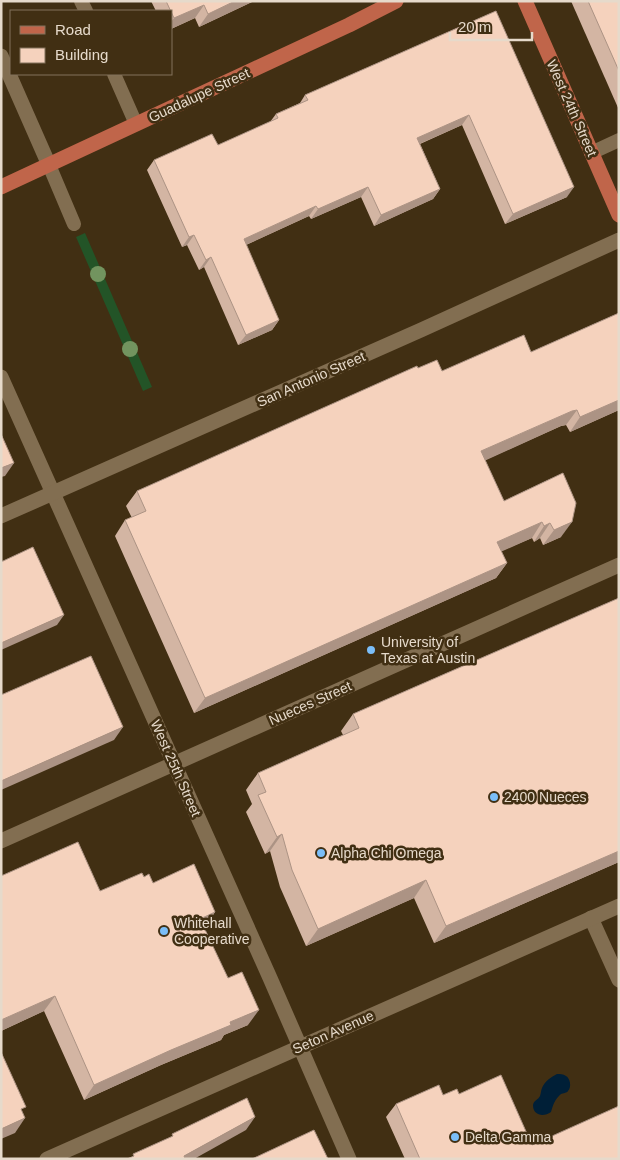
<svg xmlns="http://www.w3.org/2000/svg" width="620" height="1160" viewBox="0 0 620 1160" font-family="Arial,sans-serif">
<rect width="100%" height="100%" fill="#412f13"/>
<path fill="#235427" d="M85,233L152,387L143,391L76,237Z"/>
<path fill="#001f37" d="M557,1074C560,1074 563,1074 566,1076C570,1078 572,1087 568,1091C567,1093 563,1093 561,1094C555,1099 553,1105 551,1112C544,1117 533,1116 533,1105C534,1100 538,1100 540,1096C541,1093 541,1090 542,1088C545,1081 551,1077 557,1074Z"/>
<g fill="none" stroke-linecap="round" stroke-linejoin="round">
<g stroke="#826e51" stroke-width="14">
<path d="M81,1L86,11"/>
<path d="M114,74L136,124"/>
<path d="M591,153L619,140"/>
<path d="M49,165L74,224"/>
</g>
<g stroke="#826e51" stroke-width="15">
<path d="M1,56L49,165"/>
<path d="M1,377L270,978L349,1159"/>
<path d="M1,516L421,330L619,240"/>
<path d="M591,918L619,980"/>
<path d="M47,1159L619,906"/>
</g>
<path stroke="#826e51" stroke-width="15" d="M1,841L619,565"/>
<g stroke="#c0654a" stroke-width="15">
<path d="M525,1L619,215"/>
<path d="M1,187L349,25L396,1"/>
</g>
</g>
<g fill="#72945f">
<circle cx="98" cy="274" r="8"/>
<circle cx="130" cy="349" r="8"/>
</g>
<g fill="#d3b5a3">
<path d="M151,1H254L199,27L195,18L171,29V11H156Z"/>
<path d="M571,1H619V110Z"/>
<path d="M496,11L567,197L505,224L462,125L420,144L440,189L433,199L374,226L361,197L311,219L309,216L246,245L279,320L272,330L238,345L204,267L199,270L187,245L182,247L147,170L154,160L218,145L270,122L276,114L300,103L305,95Z"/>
<path d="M619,313V410L570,432L566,425L561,426L485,460L504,501L563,473L561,537L543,545L540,538L534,542L532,538L501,551L507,563L496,578L194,713L115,536L125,520L132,518L126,506L137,491L418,368L442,371L531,352Z"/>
<path d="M619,598V862L434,943L414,898L306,946L280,887L270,851L265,854L246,812L252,804L246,790L258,773L343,735L341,731L353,714Z"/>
<path d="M1,876L100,891L144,877L153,883L215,912L204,928L248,1025L224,1035L221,1040L161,1065L84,1100L44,1011L1,1031Z"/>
<path d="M459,1094L532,1145L619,1159H405L386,1117L396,1104L443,1095Z"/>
</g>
<g fill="#ac9384">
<path d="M235,1H254L199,27L208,14Z"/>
<path d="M204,5L195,18L171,29V22L174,18Z"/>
<path d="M469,115L462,125L410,148L417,138Z"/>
<path d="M368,187L361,197L311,219L318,209Z"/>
<path d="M574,187L567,197L505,224L513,214Z"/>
<path d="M440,189L433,199L374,226L381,215Z"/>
<path d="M316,206L309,216L237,249L244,239Z"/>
<path d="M194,235L187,245L182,247L189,237Z"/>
<path d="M211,257L204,267L199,270L206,260Z"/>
<path d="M279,320L272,330L238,345L246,335Z"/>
<path d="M619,400V410L570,432L580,417Z"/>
<path d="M577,410L566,425L561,426L471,467L481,451L572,411Z"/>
<path d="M14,463L5,476L1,477V468Z"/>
<path d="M542,522L532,538L487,558L497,542Z"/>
<path d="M572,522L561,537L543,545L554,530Z"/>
<path d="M550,523L540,538L534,542L544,526Z"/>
<path d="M507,563L496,578L194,713L205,698Z"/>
<path d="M64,615L57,625L1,650V643Z"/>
<path d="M123,727L114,740L1,790V781Z"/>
<path d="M282,834L270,851L265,854L277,837Z"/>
<path d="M619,851V862L434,943L446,926Z"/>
<path d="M426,880L414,898L306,946L318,929Z"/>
<path d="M215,912L205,927L190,934L200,919Z"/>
<path d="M55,996L44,1011L1,1031V1020Z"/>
<path d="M259,1010L248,1025L224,1035L221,1040L161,1065L84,1100L94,1085L230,1022Z"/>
<path d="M255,1117L246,1130L194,1159H182L184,1156Z"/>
<path d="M25,1118L15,1133L1,1139V1129Z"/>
</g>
<g fill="#f5d2bd" stroke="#ac9384">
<path d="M166,1H235L208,14L204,5L174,18Z"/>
<path d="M588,1H619V71Z"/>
<path d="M496,11L574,187L513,214L469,115L417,138L440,189L381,215L368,187L318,209L316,206L244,239L279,320L246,335L211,257L206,260L194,235L189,237L154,160L212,134L218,145L278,118L276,114L308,100L305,95Z"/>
<path d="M619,313V400L580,417L577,410L572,411L481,451L504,501L563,473L576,503L572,522L554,530L550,523L544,526L542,522L497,542L507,563L205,698L125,520L146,511L137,491L417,366L418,368L437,360L442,371L524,335L531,352Z"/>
<path d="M1,434L14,463L1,468Z"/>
<path d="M33,547L64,615L1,643V562Z"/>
<path d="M619,598V851L446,926L426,880L318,929L292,870L282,834L277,837L258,795L266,792L258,773L359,728L353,714Z"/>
<path d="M91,656L123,727L1,781V695Z"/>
<path d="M78,842L100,891L142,873L144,877L149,874L153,883L194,864L215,912L200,919L228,978L242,972L259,1010L230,1022L231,1025L171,1050L94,1085L55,996L1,1020V876Z"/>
<path d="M1,1052L26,1107L21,1109L25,1118L1,1129Z"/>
<path d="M501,1075L532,1145L619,1106V1158L617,1159H420L396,1104L439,1085L443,1095L457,1089L459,1094Z"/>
<path d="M247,1098L255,1117L184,1156L185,1159H127L134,1156L133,1154L173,1136L172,1134Z"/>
<path d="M314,1130L328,1159H252Z"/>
</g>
<g fill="#7bbef8" stroke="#412f13" stroke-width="2">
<circle cx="371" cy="650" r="5"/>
<circle cx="494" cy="797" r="5"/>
<circle cx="321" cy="853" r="5"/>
<circle cx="164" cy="931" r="5"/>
<circle cx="455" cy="1137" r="5"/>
</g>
<g text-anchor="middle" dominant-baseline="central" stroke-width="5" stroke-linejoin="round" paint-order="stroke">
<g font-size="14" fill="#e6dacb" stroke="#412f13">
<text transform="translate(199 95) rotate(-25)">Guadalupe Street</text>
<text transform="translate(572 108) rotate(66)">West 24th Street</text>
<text transform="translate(311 379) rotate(-24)">San Antonio Street</text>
<text transform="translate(310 703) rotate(-24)">Nueces Street</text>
<text transform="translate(176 768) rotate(66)">West 25th Street</text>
<text transform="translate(333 1032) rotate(-24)">Seton Avenue</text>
</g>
<g font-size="14" fill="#e6dacb" stroke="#412f13" text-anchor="start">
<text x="381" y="642">University of<tspan x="381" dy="16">Texas at Austin</tspan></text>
<text x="504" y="797">2400 Nueces</text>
<text x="331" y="853">Alpha Chi Omega</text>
<text x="174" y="923">Whitehall<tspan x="174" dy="16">Cooperative</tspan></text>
<text x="465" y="1137">Delta Gamma</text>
</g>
</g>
<rect width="620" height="1160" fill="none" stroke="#e6dacb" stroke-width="5"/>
<rect x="10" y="10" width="162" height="65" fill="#412f13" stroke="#83735d"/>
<rect x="20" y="26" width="25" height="8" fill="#c0654a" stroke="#83735d"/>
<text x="55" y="35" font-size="15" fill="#e6dacb">Road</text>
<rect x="20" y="48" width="25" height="15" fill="#f5d2bd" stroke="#83735d"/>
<text x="55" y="60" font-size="15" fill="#e6dacb">Building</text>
<path d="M450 32v8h82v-8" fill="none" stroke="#e6dacb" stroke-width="2.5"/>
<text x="458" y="32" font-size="15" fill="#e6dacb" stroke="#412f13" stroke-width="4" paint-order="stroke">20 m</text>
</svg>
